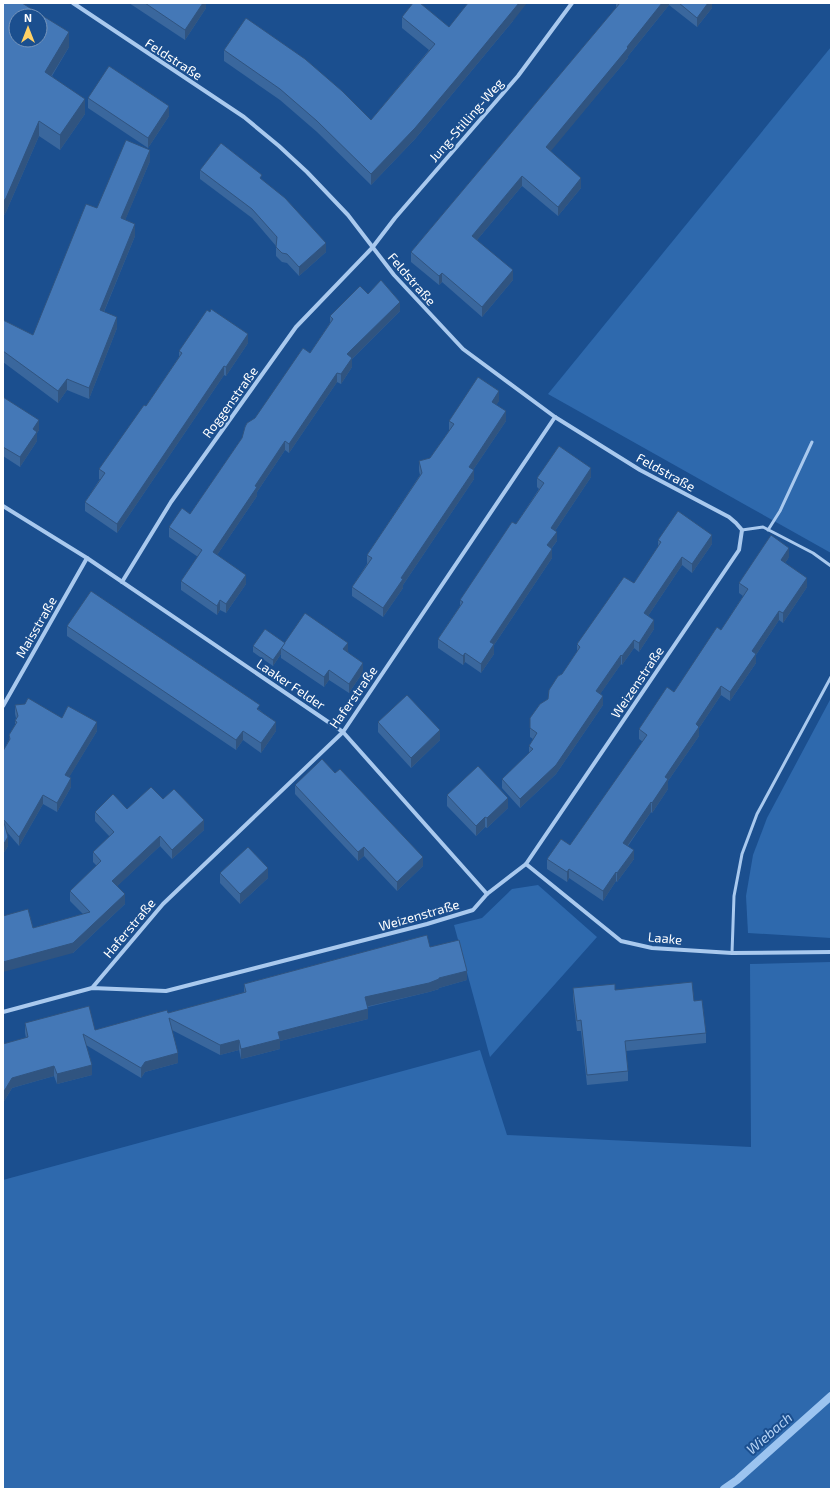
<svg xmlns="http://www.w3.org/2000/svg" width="834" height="1492" viewBox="0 0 834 1492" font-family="'Exo 2',sans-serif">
<rect width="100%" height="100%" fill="#1b4f8f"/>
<g fill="#2e69ad">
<path d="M831,47V553L548,394Z"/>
<path d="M831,698V938L748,933L746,896L753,855L767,818Z"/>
<path d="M538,885L597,937L490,1057L454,925L482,918L512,889Z"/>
<path d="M831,962V1489H3V1180L480,1050L507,1135L751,1147L750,964Z"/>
</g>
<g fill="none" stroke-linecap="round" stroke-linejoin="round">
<path stroke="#9cc4f0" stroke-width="8" d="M724,1489L737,1480L831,1396"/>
<g stroke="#a9c9ee" stroke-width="3">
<path d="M742,530L763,527L813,553L831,566"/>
<path d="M768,530L780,511L812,442"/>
<path d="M732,953L734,896L742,854L757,814L831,677"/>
</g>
<g stroke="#a9c9ee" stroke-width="4">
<path d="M3,506L87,558L343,732L487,894"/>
<path d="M122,582L171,502L296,327L372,248L395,218L518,76L572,3"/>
<path d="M3,706L87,558"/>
<path d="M526,864L621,941L652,948L732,953L831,952"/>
<path d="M92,988L163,904L343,732L555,417"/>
<path d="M3,1012L92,988L166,991L427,924L473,910L487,894L526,864L739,550L742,530L736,523L729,517L640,470L555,417L463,349L394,275L348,215L307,172L279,146L244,117L73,3"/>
</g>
</g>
<g fill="#3a679d">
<path d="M3,3L69,47L52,76L85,114L60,150L39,136L6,212L3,217Z"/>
<path d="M129,3H206V8L185,40Z"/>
<path d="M616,3H712V8L697,27L669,5L628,56V58L550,151L581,188L558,216L522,186L477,240L513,280L482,317L442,282L439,285L411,262V252L616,8Z"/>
<path d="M402,17L449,27L513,21L415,139L371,185L317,132L280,100L224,61V50L371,120L429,50L402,28Z"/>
<path d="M88,98L169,116L148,148L88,108Z"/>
<path d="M150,161L125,220L135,236L104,312L117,328L89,399L67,390L58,403L3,362V320L33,335L97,208Z"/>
<path d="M200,170L262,180L326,252L299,276L287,263L282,262L276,256V246L252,218L200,179Z"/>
<path d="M368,294L400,311L352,359V367L341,384L337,382L289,453L285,450L257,492V496L217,555L246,584L226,613L220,610L217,615L181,590V581L198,557L169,537V527L190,514L242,438L255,418L310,353L330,323V316Z"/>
<path d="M248,343L226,376L224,375L117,533L85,511V502L100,479H99V469L146,406L179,357V351Z"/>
<path d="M3,397L39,430L37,433V441L20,467L3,456Z"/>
<path d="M499,401L496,405L506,421L473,470L474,479L403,585V588L383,617L352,596V587L367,564V555L420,475L419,471V461L430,458L449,431V421Z"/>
<path d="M591,477L555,531L557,541L552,548V558L494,645V654L481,673L465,662L463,665L438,648V639L460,606V600L516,524L539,489L537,487V478Z"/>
<path d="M658,540L712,544L692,573L682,565L648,616L654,629L639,652L634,648L622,665L621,664L600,694L603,705L556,774L520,808L502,788V779L529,754V746L533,739L530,737V718L548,699L562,674L577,652V644L634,583L658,547Z"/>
<path d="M789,557L785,563L807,587L783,623L779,620L756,655V663L730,701L721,695L699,728V736L668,781V789L652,813L651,812L628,846L634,859L617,882L616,881L603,901L569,878L567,882L547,869V859L570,845L643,742L639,739V729L674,692L721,630L743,596L739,593V583Z"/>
<path d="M67,626L260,710L276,731L261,753L243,740L236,750L67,636Z"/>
<path d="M285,643L348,652L363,672L349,693L329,680L324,687L281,658V654L273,666L253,652V646Z"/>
<path d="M15,705L62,718L97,731L69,777L71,787L57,812L43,804L19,846L7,832L8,846L3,854V751L9,740V735L15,725V721L16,718L15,714Z"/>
<path d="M378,722L440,740L411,768L378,732Z"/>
<path d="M295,785L423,866L397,891L364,856L358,861L295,794Z"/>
<path d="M447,795L508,808L487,828L485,827L476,836L447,806Z"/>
<path d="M163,799L204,830L172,859L160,846L117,886L125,904L73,953L33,928L83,914L70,901V891L97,866L93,862V852L110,837L95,821V812L127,809Z"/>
<path d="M220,873L268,878L240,904L220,883Z"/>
<path d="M430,947L467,980L439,988V989L429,992L368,1007V1019L280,1041V1049L241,1059L239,1050L220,1055L172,1030L178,1063L145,1072L141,1078L86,1045L92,1075L57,1084L54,1076L12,1088L3,1103V1044L26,1038L25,1033V1023L95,1030L168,1013L244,993V984Z"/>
<path d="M573,988L615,990L694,1001L706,1033V1043L626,1051L628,1071V1081L587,1085L581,1031H577L573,998Z"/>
</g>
<g fill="#305480">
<path d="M203,3H206V8L185,40V30Z"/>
<path d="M519,3H527L513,21L415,139L371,185V174Z"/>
<path d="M662,3H669V5L628,56V58L546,157V147Z"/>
<path d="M708,3H712V8L697,27V18Z"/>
<path d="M69,32V47L45,86V72Z"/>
<path d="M85,99V114L60,150V135Z"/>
<path d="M169,106V116L148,148V138Z"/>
<path d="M39,121V136L6,212L3,217V202Z"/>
<path d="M150,150V161L121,230V218Z"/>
<path d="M522,176V186L472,246V236Z"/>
<path d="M581,178V188L558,216V207Z"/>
<path d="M135,224V236L100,321V310Z"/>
<path d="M326,243V252L299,276V267Z"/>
<path d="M513,270V280L482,317V307Z"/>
<path d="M442,273V282L439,285V276Z"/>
<path d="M400,302V311L352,359V367L341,384V374L347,354Z"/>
<path d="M117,317V328L89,399V388Z"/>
<path d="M248,334V343L226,376V367Z"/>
<path d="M224,366V375L117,533V524Z"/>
<path d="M337,373V382L289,453V444Z"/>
<path d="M67,379V390L58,403V391Z"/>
<path d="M499,391V401L492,411V402Z"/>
<path d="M506,411V421L469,476V467Z"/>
<path d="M39,420V430L37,433V441L20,467V457L33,429Z"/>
<path d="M285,441V450L257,492V496L213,561V552L255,486Z"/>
<path d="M591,468V477L551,537V528Z"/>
<path d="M474,470V479L403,585V588L383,617V608L401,578Z"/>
<path d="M557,532V541L547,554V545Z"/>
<path d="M712,535V544L692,573V564Z"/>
<path d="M789,548V557L781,569V560Z"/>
<path d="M552,549V558L494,645V654L481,673V664L490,642Z"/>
<path d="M682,557V565L644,622V613Z"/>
<path d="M246,575V584L226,613V604Z"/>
<path d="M807,578V587L783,623V613Z"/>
<path d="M220,600V610L217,615V606Z"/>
<path d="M779,611V620L756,655V663L730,701V692L752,651Z"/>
<path d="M654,620V629L639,652V643Z"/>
<path d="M634,640V648L622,665V656Z"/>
<path d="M285,643L281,648V654L273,666V660Z"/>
<path d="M348,643V652L343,659V649Z"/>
<path d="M465,653V662L463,665V656Z"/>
<path d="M621,655V664L596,700V691Z"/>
<path d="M363,663V672L349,693V684Z"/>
<path d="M329,670V680L324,687V677Z"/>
<path d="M721,686V695L699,728V736L668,781V789L652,813V803L665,777L696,724Z"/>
<path d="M603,696V705L556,774L520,808V799Z"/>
<path d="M97,722V731L65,784V775Z"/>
<path d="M276,722V731L261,753V743Z"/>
<path d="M440,730V740L411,768V758Z"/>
<path d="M243,731V740L236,750V740Z"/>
<path d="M71,778V787L57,812V803Z"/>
<path d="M43,795V804L19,846V837Z"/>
<path d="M508,798V808L487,828V818Z"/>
<path d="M651,802V812L623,852V843Z"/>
<path d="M485,817V827L476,836V826Z"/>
<path d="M204,820V830L172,859V850Z"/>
<path d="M160,836V846L112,891V881Z"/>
<path d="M8,837V846L3,854V845Z"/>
<path d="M364,847V856L358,861V852Z"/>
<path d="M634,850V859L617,882V873Z"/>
<path d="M423,857V866L397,891V882Z"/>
<path d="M268,868V878L240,904V894Z"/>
<path d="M569,869V878L567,882V872Z"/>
<path d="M616,872V881L603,901V891Z"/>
<path d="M125,894V904L73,953L3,972V962Z"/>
<path d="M467,971V980L439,988V989L429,992L365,1007V997Z"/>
<path d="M368,1009V1019L280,1041V1049L241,1059V1049L278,1032Z"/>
<path d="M239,1040V1050L220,1055V1045Z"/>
<path d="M178,1053V1063L145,1072L141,1078V1068L145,1062Z"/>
<path d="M92,1065V1075L57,1084V1074Z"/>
<path d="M54,1066V1076L12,1088L3,1103V1093L12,1078Z"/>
</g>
<g fill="#4478b7" stroke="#305480" fill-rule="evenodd">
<path d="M3,3H22L69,32L45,72L85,99L60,135L39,121L6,198L3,202ZM16,16H40V40H16Z"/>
<path d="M145,3H203L185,30Z"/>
<path d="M413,3H420L449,27L468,3H519L473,59L415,128L371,174L317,121L280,89L224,50L246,18L305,59L342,91L371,120L435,44L402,17Z"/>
<path d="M620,3H662L627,47L628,48L546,147L581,178L558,207L522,176L472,236L513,270L482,307L442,273L439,276L411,252Z"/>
<path d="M679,3H708L697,18Z"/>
<path d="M109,66L169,106L148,138L88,98Z"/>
<path d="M126,140L150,150L121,218L135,224L100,310L117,317L89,388L67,379L58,391L3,351V320L33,335L86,204L97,208Z"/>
<path d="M221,143L262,175L260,178L285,198L326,243L299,267L287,254L282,253L276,247L277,237L252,209L200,170Z"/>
<path d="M381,280L400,302L347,354L352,358L341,374L337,373L289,444L285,441L255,486L257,487L213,552L246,575L226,604L220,600L217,606L181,581L202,550L169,527L182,508L190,514L242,438L245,427L247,423L255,418L303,348L310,353L333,319L330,316L360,286L368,294Z"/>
<path d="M211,309L248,334L226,367L224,366L117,524L85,502L105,473L99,469L144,405L146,406L182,353L179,351L207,310L210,312Z"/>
<path d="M478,377L499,391L492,402L506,411L469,467L474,470L401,578L403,579L383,608L352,587L372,558L367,555L422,473L419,461L430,458L454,424L449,421Z"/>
<path d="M3,397L39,420L33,429L37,432L20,457L3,447Z"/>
<path d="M559,446L591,468L551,528L557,532L547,545L552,549L490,642L494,644L481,664L465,653L463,656L438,639L463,602L460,600L512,522L516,524L544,483L537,478Z"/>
<path d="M678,511L712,535L692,564L682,557L644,613L654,620L639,643L634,640L622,656L621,655L596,691L603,696L556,765L520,799L502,779L533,749L529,746L537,733L530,728V718L540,704L548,699L549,690L558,676L562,674L580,647L577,644L624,577L634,583L661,542L658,540Z"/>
<path d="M771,535L789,548L781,560L807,578L783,613L779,611L752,651L756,654L730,692L721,686L696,724L699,727L665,777L668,779L652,803L651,802L623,843L634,850L617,873L616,872L603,891L569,869L567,872L547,859L561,839L570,845L647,735L639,729L667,687L674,692L717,627L721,630L748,589L739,583Z"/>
<path d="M91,591L260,705L257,709L276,722L261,743L243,731L236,740L67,626Z"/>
<path d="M305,613L348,643L343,649L363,663L349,684L329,670L324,677L281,648Z"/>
<path d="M265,629L285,643L273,660L253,646Z"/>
<path d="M407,695L440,730L411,758L378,722Z"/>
<path d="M28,698L62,718L68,706L97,722L65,775L71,778L57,803L43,795L19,837L3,819L8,837L3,845V751L10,739L9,735L17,722L15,721L18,716L15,705L25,704Z"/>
<path d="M322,759L335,773L340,769L423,857L397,882L364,847L358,852L295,785Z"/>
<path d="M478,766L508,798L487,818L485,817L476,826L447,795Z"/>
<path d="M151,787L163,799L174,789L204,820L172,850L160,836L112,881L125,894L73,943L3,962V916L28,909L33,928L90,912L70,891L101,861L93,852L114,832L95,812L113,794L127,809Z"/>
<path d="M248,847L268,868L240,894L220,873Z"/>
<path d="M427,935L430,947L459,940L467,971L439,978V979L429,983L365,997L368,1009L278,1032L280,1039L241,1049L239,1040L220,1045L169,1018L178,1053L145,1062L141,1068L83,1034L92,1065L57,1074L54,1066L12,1078L3,1093V1044L28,1037L25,1023L89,1006L95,1030L167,1010L168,1013L246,992L244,984Z"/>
<path d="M692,982L694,1001L702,1000L706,1033L625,1041L628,1071L587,1075L581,1020L577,1021L573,988L615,984V990Z"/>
</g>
<g text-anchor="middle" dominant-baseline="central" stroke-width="4" stroke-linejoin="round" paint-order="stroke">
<g font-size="13" fill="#fff" stroke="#1b4f8f">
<text transform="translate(174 59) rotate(33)">Feldstraße</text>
<text transform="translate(466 120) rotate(-49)">Jung-Stilling-Weg</text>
<text transform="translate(412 279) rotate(49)">Feldstraße</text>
<text transform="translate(230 402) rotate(-54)">Roggenstraße</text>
<text transform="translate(666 472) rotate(29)">Feldstraße</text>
<text transform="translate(36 627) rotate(-60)">Maisstraße</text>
<text transform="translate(637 682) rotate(-56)">Weizenstraße</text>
<text transform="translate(291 684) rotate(34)">Laaker Felder</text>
<text transform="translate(353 697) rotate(-55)">Haferstraße</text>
<text transform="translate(419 915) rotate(-16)">Weizenstraße</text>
<text transform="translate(129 928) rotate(-50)">Haferstraße</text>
<text transform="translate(665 938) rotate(6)">Laake</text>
</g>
<g font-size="14" font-style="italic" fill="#b5d3f5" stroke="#1b4f8f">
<text transform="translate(769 1433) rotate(-41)">Wiebach</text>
</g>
</g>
<rect width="834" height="1492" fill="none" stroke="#ffffff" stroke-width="8"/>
<g transform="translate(28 28)"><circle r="19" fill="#1b4f8f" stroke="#7695bc"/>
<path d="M0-3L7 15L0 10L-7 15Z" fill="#ffd166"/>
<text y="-6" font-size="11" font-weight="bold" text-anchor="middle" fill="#ffffff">N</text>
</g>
</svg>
